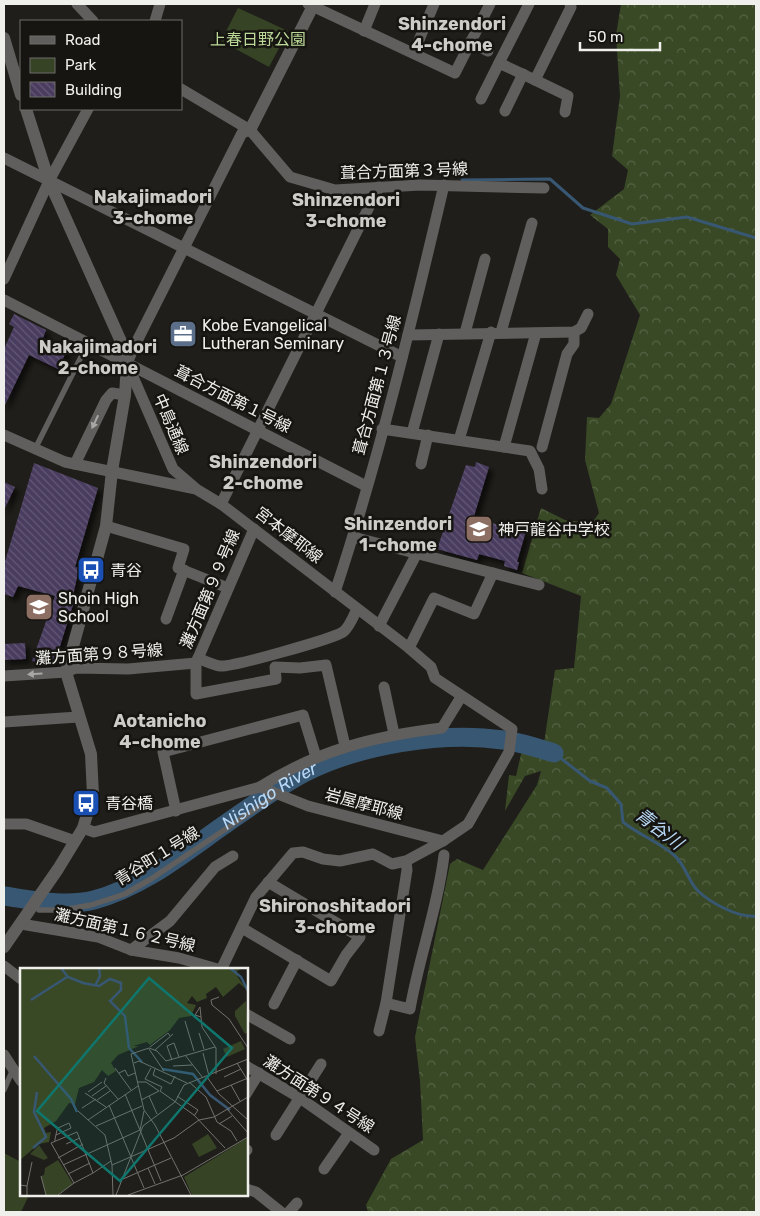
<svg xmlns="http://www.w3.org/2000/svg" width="760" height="1216" viewBox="0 0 760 1216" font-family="Rubik,'Noto Sans JP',sans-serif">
<defs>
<pattern id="forest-crowns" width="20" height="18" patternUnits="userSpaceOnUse" patternTransform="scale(1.25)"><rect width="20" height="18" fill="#394925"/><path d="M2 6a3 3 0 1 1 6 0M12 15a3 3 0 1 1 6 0" fill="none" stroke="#566445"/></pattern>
<pattern id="building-back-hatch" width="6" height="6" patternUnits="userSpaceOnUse" patternTransform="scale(1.25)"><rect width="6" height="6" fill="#4a3c5f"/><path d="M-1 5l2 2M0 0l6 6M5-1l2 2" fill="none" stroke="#645876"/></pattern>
<filter id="shadow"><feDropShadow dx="4.5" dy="4.5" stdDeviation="2.5" flood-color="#0009"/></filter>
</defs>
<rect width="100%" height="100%" fill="#1f1e1a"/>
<g fill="#364325">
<path d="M238,8L288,31L269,67L221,41Z"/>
<path d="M4,1153L21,1162V1195H29L21,1212H4Z"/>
</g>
<path fill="url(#forest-crowns)" d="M621,4H756V1212H368L366,1205L391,1159L423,1140L420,1081L415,1037L450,864L457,859L483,870L537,785L541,771L525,776L505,811L509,775L516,776L522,750L544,743L555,670L574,668L581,596L522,573L541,508L565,520L592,523L599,513L585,460L587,417L599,418L611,404L640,315L616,275L620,259L608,247V229L590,215L624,189L628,170L612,156L620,96L616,35Z"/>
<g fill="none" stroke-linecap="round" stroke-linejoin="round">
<g stroke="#385773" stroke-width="3">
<path d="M462,180L550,179L583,208L632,224L687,217L756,238"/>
<path d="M554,753L590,781L607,788L621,804L623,822C639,835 659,842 674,855C685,864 688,881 698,891C711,903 738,918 756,916"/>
</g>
<path stroke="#385773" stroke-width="19" id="s1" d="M4,896C33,900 65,907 94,900C143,887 184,853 224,825C250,807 276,788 304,773C358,745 442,731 503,740C520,742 537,748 554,753"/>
</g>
<g fill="url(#building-back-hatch)" filter="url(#shadow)">
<path d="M14,314L46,330L43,338L67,350L58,369L29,355L4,407V349L14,327L9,324Z"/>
<path d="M476,462L489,467L471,526L490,530L492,523L504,526V524L526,531L517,562H519L517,570L504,566L505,561L479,554L477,560L437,549L466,465L475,467Z"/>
<path d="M34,463L98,488L75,567L79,568L71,605H73L54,665L32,661L55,596L18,586L13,597L4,594V565Z"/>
<path d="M4,482L15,487L4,510Z"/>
<path d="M25,643L26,659L4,660V644Z"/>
</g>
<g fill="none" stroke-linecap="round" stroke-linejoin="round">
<g stroke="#605f5d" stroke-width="5.5">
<path d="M35,449L88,343"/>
<path d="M39,910H63L91,905L125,894L151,879L278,794"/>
<path d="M4,1090L13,1069"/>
</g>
<g stroke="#605f5d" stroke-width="11">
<path d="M77,4L93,21"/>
<path d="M308,4L455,73L490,4"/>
<path d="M529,4L499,63L535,80L571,7L570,4"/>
<path d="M155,21L160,4"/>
<path d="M364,31L375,4"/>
<path d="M470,42L488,51"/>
<path d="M414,52L434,4"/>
<path d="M535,80L568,96L565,112"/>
<path d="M181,89L250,130L290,177L335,190L420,185L544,188"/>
<path d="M481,99L499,63"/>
<path d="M505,111L523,74"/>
<path d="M4,158L402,357"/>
<path d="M4,279L49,181L88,109"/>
<path d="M4,300L366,486"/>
<path d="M501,332L532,223"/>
<path d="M465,333L485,259"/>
<path d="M408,335L574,332L581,328L588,314"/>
<path d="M382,429L530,451L539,469L542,489"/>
<path d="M412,433L439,334"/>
<path d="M4,435L65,462L196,489L221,504L409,648L431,667L435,678L512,729L509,752L468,824L443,841L406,861L392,864L373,854L340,861L323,859L303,852L293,853L256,897L221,970L179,958L131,950L98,937L21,924"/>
<path d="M459,440L491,332"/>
<path d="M504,447L536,333"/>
<path d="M542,447L567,354L574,344V332"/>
<path d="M75,464L106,400L112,393L125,395"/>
<path d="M421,464L428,435"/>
<path d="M195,488L173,469L127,363L134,347L242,133L250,130"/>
<path d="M221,504L379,187"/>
<path d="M106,526L184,549L178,568L228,588"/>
<path d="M254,529L196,663V694L276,679L275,667L300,668L326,665L345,746"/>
<path d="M353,537L539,585"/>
<path d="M335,592C379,459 412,321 444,185"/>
<path d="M166,619L184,570"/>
<path d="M379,626L417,553"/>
<path d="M409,648L434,598L474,614L493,573"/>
<path d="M198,658C205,661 213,665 220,666C233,667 332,639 343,632C349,628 354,615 357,609"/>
<path d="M4,676L66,672L76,668L128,669L196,663"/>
<path d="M384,687L394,734"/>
<path d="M4,722L78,717"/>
<path d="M260,787L308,806L443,841"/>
<path d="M176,811L163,752L303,715L316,757"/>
<path d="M4,824H26L75,841"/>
<path d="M83,828L94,832L260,787C318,750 375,736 442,728L461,697"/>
<path d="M242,928L331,981L346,955L360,937L268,882"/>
<path d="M131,950L170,921L215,867L233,856"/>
<path d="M4,966L21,979"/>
<path d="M386,1003L410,1009C419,957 438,907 444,855"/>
<path d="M274,1004L297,960"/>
<path d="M246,1014L290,1039"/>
<path d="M379,1031L386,1003L407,870L406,861"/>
<path d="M4,1055L21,1081"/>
<path d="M246,1066L300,1098L374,1150"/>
<path d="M246,1094L259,1073"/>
<path d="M276,1135L321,1064"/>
<path d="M246,1150H247"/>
<path d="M324,1169L349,1133"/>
<path d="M246,1189L256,1192L281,1212"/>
<path d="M289,1212L297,1203"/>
</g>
<g stroke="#605f5d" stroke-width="12">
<path d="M4,38L21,95"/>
<path d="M250,130L314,4"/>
<path d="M4,947L58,869L83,828L93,795L91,754L66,672L106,526L112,471L125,395L127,363L123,346L49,181L26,109"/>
</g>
</g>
<defs><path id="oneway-solid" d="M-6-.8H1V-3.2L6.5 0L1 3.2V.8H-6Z" transform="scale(1.25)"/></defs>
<g fill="#a8a7a4">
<use href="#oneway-solid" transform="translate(95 422) rotate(115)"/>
<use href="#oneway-solid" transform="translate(35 674) rotate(176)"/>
</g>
<defs>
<symbol id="office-square" viewBox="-11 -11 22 22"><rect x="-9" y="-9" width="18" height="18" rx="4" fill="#5c6f8a" stroke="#161511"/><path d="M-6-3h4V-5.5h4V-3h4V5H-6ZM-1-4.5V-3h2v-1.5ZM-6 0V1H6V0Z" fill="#fff"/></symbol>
<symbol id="school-square" viewBox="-11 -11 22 22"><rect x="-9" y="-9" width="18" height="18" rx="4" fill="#8d6e63" stroke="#161511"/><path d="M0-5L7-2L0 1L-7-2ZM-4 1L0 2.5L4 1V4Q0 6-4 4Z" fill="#fff"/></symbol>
<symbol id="bus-square" viewBox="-11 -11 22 22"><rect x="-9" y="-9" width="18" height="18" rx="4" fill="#1a4fb4" stroke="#161511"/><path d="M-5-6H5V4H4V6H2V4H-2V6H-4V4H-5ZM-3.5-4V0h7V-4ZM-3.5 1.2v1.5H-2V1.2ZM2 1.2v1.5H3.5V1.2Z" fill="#fff"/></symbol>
</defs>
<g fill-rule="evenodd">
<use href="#office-square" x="167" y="318" width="32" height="32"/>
<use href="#school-square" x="463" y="513" width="32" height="32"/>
<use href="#bus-square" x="75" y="554" width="32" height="32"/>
<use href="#school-square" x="23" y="591" width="32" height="32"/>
<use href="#bus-square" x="70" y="787" width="32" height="32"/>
</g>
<g text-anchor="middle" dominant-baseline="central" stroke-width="5" stroke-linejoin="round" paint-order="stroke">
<g font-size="16" fill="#bbd898" stroke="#161511">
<text x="258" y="39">上春日野公園</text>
</g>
<g font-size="16" fill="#efefec" stroke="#161511">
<text transform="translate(404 171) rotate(-2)">葺合方面第３号線</text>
<text transform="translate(377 385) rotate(-75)">葺合方面第１３号線</text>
<text transform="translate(233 399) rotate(27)">葺合方面第１号線</text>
<text transform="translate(171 424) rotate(67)">中島通線</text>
<text transform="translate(289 535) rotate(38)">宮本摩耶線</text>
<text transform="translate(210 589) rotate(-67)">灘方面第９９号線</text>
<text transform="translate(99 654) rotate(-4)">灘方面第９８号線</text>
<text transform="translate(364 804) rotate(15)">岩屋摩耶線</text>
<text transform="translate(157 856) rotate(-32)">青谷町１号線</text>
<text transform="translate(125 930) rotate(13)">灘方面第１６２号線</text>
<text transform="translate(319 1094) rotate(33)">灘方面第９４号線</text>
</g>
<g font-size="16" fill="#efefec" stroke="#161511" text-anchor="start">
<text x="202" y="325">Kobe Evangelical<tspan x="202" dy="18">Lutheran Seminary</tspan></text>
<text x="498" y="529">神戸龍谷中学校</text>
<text x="110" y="570">青谷</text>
<text x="58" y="598">Shoin High<tspan x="58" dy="18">School</tspan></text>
<text x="105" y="803">青谷橋</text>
</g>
<g font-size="18" font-weight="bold" fill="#cdccc7" stroke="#161511">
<text x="452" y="24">Shinzendori<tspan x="452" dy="21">4-chome</tspan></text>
<text x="153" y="197">Nakajimadori<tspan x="153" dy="21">3-chome</tspan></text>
<text x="346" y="200">Shinzendori<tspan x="346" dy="21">3-chome</tspan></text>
<text x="98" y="347">Nakajimadori<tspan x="98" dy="21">2-chome</tspan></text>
<text x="263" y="462">Shinzendori<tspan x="263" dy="21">2-chome</tspan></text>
<text x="398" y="524">Shinzendori<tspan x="398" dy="21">1-chome</tspan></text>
<text x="160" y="721">Aotanicho<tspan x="160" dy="21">4-chome</tspan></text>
<text x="335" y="906">Shironoshitadori<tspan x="335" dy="21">3-chome</tspan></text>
</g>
<g font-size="18" font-style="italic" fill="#b8d8f6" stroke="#161511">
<text stroke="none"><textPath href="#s1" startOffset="296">Nishigo River</textPath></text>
<text transform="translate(659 829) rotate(38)">青谷川</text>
</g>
</g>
<g transform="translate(20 968)">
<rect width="228" height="228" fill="#1f1e1a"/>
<path d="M226,33L228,64L225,66L215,48V43ZM221,73L225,81L207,89L203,81ZM188,166L197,180L179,189L172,176ZM227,170V227H172L164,209ZM19,177L28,190L24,192L10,186Z" fill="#364325"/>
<path d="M0,0H223L217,3V8L227,22L219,15L203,29L196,19L186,26L187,30L177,34L172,28L167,35L176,37L171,48L159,50L150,62L130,77L127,74L113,78H119L98,87L91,95L96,103L88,108L82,102L74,114L59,120L55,136L49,135L36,153L24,160L26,165L31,164L29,174L19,176L0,192Z" fill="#394925"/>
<path d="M38,192L53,216L37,227H26L21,208L24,207L25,200Z" fill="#364325"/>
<path fill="none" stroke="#385773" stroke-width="2.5" d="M41,0L48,9L63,15L79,18L90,11L101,15V22L90,33L105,48L109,80M210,0L221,9L228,23M75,18L80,8L79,0M11,32L47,9M109,80L122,94M14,88L51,131L57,144M142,101L173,106L190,127L210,142M13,180L26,169L14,144L17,124"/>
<path fill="none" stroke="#72726e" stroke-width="1" d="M199,29L191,32L192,37L209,51L228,80M180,39L182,59L196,80V106M180,39L175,47L181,49M165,53L174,83M179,65L184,81M130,79L148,65L150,68M129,81L144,103M135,82L153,66M183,85L189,108M165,87L183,110M152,92L147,78L154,75L159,89M114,95L119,93L167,115M217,95L228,113M153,98L172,97M95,100L111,122M131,100L125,111L142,119L140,123M135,101L133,107L151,116L155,108M99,105L105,102L108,108L115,105M187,109L199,126L228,152M204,109L221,101M86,110L84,115L98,131M117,114H126L139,123M169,114L186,129L197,154L211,163L217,173M211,117L220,133M140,123L174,147L205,180M197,123L228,110M68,124L82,114M65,125L86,139M105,126L141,213M72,128L86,118M129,128L137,146M157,128L178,142L174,148M77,132L90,123M121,132L139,123M89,137L124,220M62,140L76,131M207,141L228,165M58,143L85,167L92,197L93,227M68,152L118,118M199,156L212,148M76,158L122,138M35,173V171L37,162L38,160L49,155L51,160L36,167M46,176L60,170M38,190L63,176M43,197L120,162L124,143M92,197L154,170L179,152L194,149L228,129M128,200L135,216M73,205L57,164L31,175L54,215L73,205L91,193M48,206L70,195M21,208L26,227M103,211L151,190M0,217L7,218V227M7,218L12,194M38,227L54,215M96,227L123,158L155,134L164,117L228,91M108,227L163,207L228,169M171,227L135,157L124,142L111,86L129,80L137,83L146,93L195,79"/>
<path fill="#0f766e" fill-opacity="0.15" stroke="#0f766e" stroke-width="2.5" d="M129,10L212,80L100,213L17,143Z"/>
<rect width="228" height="228" fill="none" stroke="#efefec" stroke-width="2.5"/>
</g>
<rect width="760" height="1216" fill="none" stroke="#efefec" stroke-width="10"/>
<rect x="20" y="20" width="162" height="90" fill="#161511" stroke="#6d6c69"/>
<rect x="30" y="36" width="25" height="8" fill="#605f5d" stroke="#6d6c69"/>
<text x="65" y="45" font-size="15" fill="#efefec">Road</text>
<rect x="30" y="58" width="25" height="15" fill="#364325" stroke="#6d6c69"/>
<text x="65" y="70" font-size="15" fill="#efefec">Park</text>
<rect x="30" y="82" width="25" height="15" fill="url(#building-back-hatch)" stroke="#6d6c69"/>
<text x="65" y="95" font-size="15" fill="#efefec">Building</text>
<path d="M580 42v8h80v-8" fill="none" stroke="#efefec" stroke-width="2.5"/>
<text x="588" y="42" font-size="15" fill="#efefec" stroke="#161511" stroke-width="4" paint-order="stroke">50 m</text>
</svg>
